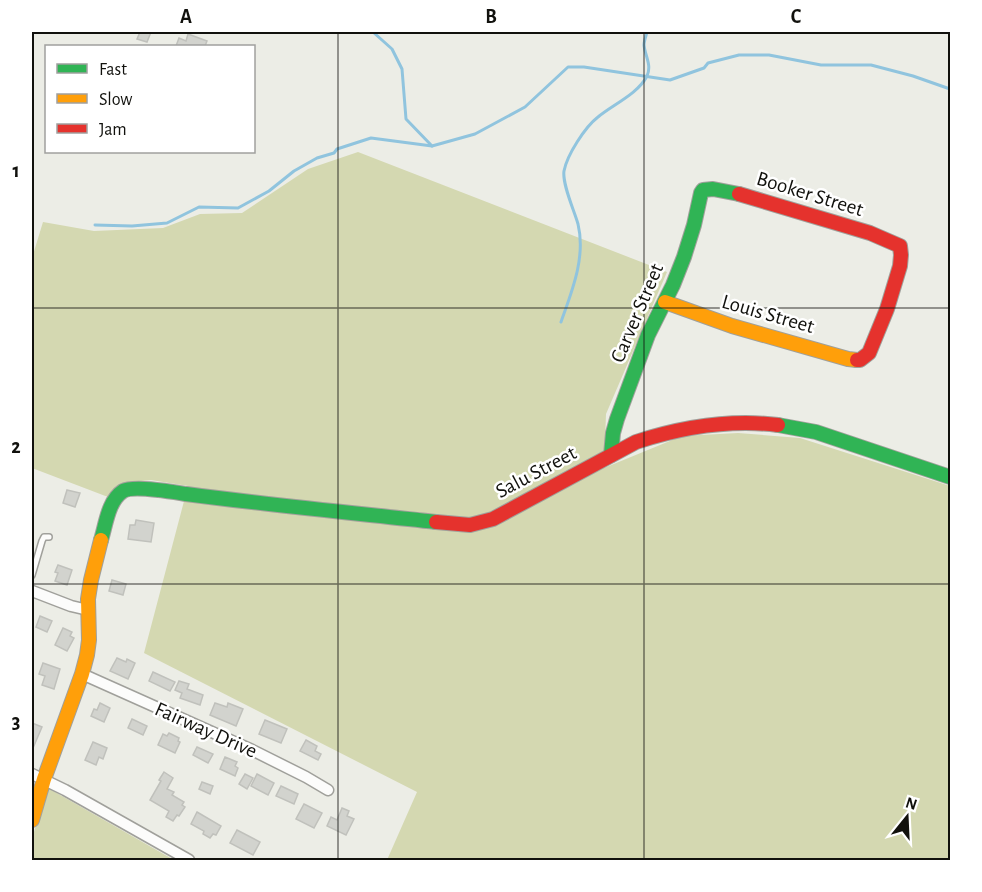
<svg xmlns="http://www.w3.org/2000/svg" width="982" height="892" viewBox="0 0 982 892" font-family="'Alegreya Sans',sans-serif">
<rect width="100%" height="100%" fill="#ecede6"/>
<g fill="#d4d8b1">
<path d="M358,152L667,272L606,414L604,468L682,436L738,433L800,438L950,486V860H387L417,792L144,653L188,486L151,480L123,483L108,497L32,468V258L43,222L94,231L163,228L200,214L242,213L308,169Z"/>
<path d="M48,788L174,860H32V838Z"/>
</g>
<g fill="none" stroke-linecap="round" stroke-linejoin="round">
<g stroke="#90c4de" stroke-width="3">
<path d="M373,32L392,49L402,69L406,119L432,146"/>
<path d="M95,225L132,226L167,223L199,207L238,208L269,191L294,171L317,158L334,153L337,149L371,138L432,146L475,134L525,107L568,67H584L670,80L704,68L708,63L739,55H769L821,65H871L913,76L950,89"/>
<path d="M561,322C572,291 586,257 578,224C574,210 562,184 564,171C567,155 585,127 598,117C612,105 638,94 647,76C652,65 645,56 644,45C644,41 646,36 647,32"/>
</g>
</g>
<g fill="#d2d3ce" stroke="#c0c1bc" stroke-width="1.5">
<path d="M138,32H151L147,42L137,39L140,32Z"/>
<path d="M188,34L207,41L205,46H176L179,38L186,41Z"/>
<path d="M67,490L80,493L75,507L63,503Z"/>
<path d="M136,520L154,523L151,542L128,539L130,525H135Z"/>
<path d="M58,565L72,570L67,585L55,581L58,573L55,572Z"/>
<path d="M112,580L126,584L123,595L109,591Z"/>
<path d="M40,616L52,621L47,632L36,627Z"/>
<path d="M63,628L72,632L70,636L74,638L67,651L55,645Z"/>
<path d="M117,658L126,662L127,659L135,663L128,679L110,671Z"/>
<path d="M43,663L60,669L54,689L42,685L45,676L39,674Z"/>
<path d="M153,672L175,682L170,691L149,681Z"/>
<path d="M179,681L189,684L187,689L203,695L200,705L180,698L182,693L175,690Z"/>
<path d="M100,703L110,708L104,722L91,716L94,709L97,710Z"/>
<path d="M215,703L227,707L228,703L243,709L236,726L210,715Z"/>
<path d="M132,719L147,726L143,735L128,728Z"/>
<path d="M265,720L287,729L281,743L259,734Z"/>
<path d="M32,723L42,727L33,748H32Z"/>
<path d="M169,733L179,738L178,741L180,742L175,753L158,745L163,734L167,736Z"/>
<path d="M306,740L317,746L315,751L321,754L318,760L300,751Z"/>
<path d="M93,742L107,748L103,759L99,757L96,765L85,760Z"/>
<path d="M197,747L213,754L208,763L193,755Z"/>
<path d="M225,757L237,762L235,766L238,768L235,776L220,769Z"/>
<path d="M164,772L173,778L167,789L174,792L172,795L184,802L182,805L185,807L179,816L177,815L173,821L166,817L169,811L150,800L161,781L159,780Z"/>
<path d="M245,774L253,778L247,789L239,784Z"/>
<path d="M257,774L274,783L268,795L251,786Z"/>
<path d="M202,782L213,786L210,794L199,789Z"/>
<path d="M281,786L298,794L294,804L276,796Z"/>
<path d="M304,804L322,813L314,828L296,819Z"/>
<path d="M342,808L349,811L347,816L354,819L346,835L327,826L331,817L337,820Z"/>
<path d="M197,812L221,826L216,835L213,834L210,838L203,834L204,831L191,824Z"/>
<path d="M237,830L260,842L253,855L230,843Z"/>
</g>
<g fill="none" stroke-linecap="round" stroke-linejoin="round">
<defs>
<path id="lane" d="M32,575L42,541L44,537H49"/>
<g id="street">
<path d="M32,591L71,606L88,610"/>
<path d="M82,674L252,750L306,777L328,790"/>
<path d="M32,774L65,790L189,860"/>
</g>
<g id="fast">
<path d="M778,425L816,432L950,477"/>
<path d="M611,455L613,433L617,419L648,335L673,285L684,257L694,225L701,193L703,190L713,189L739,194"/>
<path d="M101,540C106,524 108,501 123,491C134,485 173,492 186,494C269,505 353,513 436,522"/>
</g>
<g id="slow">
<path d="M665,302L732,326L848,359L857,360"/>
<path d="M32,820L44,779L82,674L87,655L89,640L88,599L91,580L101,540"/>
</g>
<g id="jam">
<path d="M739,194L870,233L900,246L901,255L900,266L887,309L869,353L860,360H857"/>
<path d="M436,522L470,525L493,519L636,442C682,427 729,419 778,425"/>
</g>
</defs>
<use href="#lane" stroke="#a0a09b" stroke-width="8"/>
<use href="#street" stroke="#a0a09b" stroke-width="13"/>
<use href="#fast" stroke="#a0a09b" stroke-width="16"/>
<use href="#slow" stroke="#a0a09b" stroke-width="16"/>
<use href="#jam" stroke="#a0a09b" stroke-width="16"/>
<use href="#lane" stroke="#fcfcfb" stroke-width="5"/>
<use href="#street" stroke="#fcfcfb" stroke-width="10"/>
<use href="#fast" stroke="#30b455" stroke-width="14"/>
<use href="#slow" stroke="#ff9f0a" stroke-width="14"/>
<use href="#jam" stroke="#e5322d" stroke-width="14"/>
</g>
<path fill="none" stroke="#11110d" stroke-width="1.5" stroke-opacity="0.55" d="M338,32V860M644,32V860M32,308H950M32,584H950"/>
<g text-anchor="middle" dominant-baseline="central" stroke-width="5" stroke-linejoin="round" paint-order="stroke">
<g font-size="21" fill="#11110d" stroke="#fff">
<text transform="translate(810 194) rotate(17)">Booker Street</text>
<text transform="translate(637 313) rotate(-67)">Carver Street</text>
<text transform="translate(768 314) rotate(16)">Louis Street</text>
<text transform="translate(536 472) rotate(-28)">Salu Street</text>
<text transform="translate(206 730) rotate(24)">Fairway Drive</text>
</g>
</g>
<rect width="982" height="892" fill="none" stroke="#ffffff" stroke-width="66"/>
<rect x="45" y="45" width="210" height="108" fill="#ffffff" stroke="#a0a09e" stroke-width="1.5"/>
<rect x="57" y="64" width="30" height="9" fill="#30b455" stroke="#a0a09e" stroke-width="1.5"/>
<text x="99" y="75" font-size="18" fill="#11110d">Fast</text>
<rect x="57" y="94" width="30" height="9" fill="#ff9f0a" stroke="#a0a09e" stroke-width="1.5"/>
<text x="99" y="105" font-size="18" fill="#11110d">Slow</text>
<rect x="57" y="124" width="30" height="9" fill="#e5322d" stroke="#a0a09e" stroke-width="1.5"/>
<text x="99" y="135" font-size="18" fill="#11110d">Jam</text>
<g transform="translate(907 817) rotate(18)" stroke="#ffffff" stroke-width="4.5" paint-order="stroke">
<path d="M0-4.5L10 22L0 15L-10 22Z" fill="#11110d"/>
<text y="-9" font-size="16" font-weight="bold" text-anchor="middle" fill="#11110d">N</text>
</g>
<rect x="33" y="33" width="916" height="826" fill="none" stroke="#11110d" stroke-width="2"/>
<g font-size="20" text-anchor="middle" font-weight="bold" fill="#11110d">
<text x="186" y="23">A</text>
<text x="491" y="23">B</text>
<text x="796" y="23">C</text>
<text x="16" y="177">1</text>
<text x="16" y="453">2</text>
<text x="16" y="728">3</text>
</g>
</svg>
